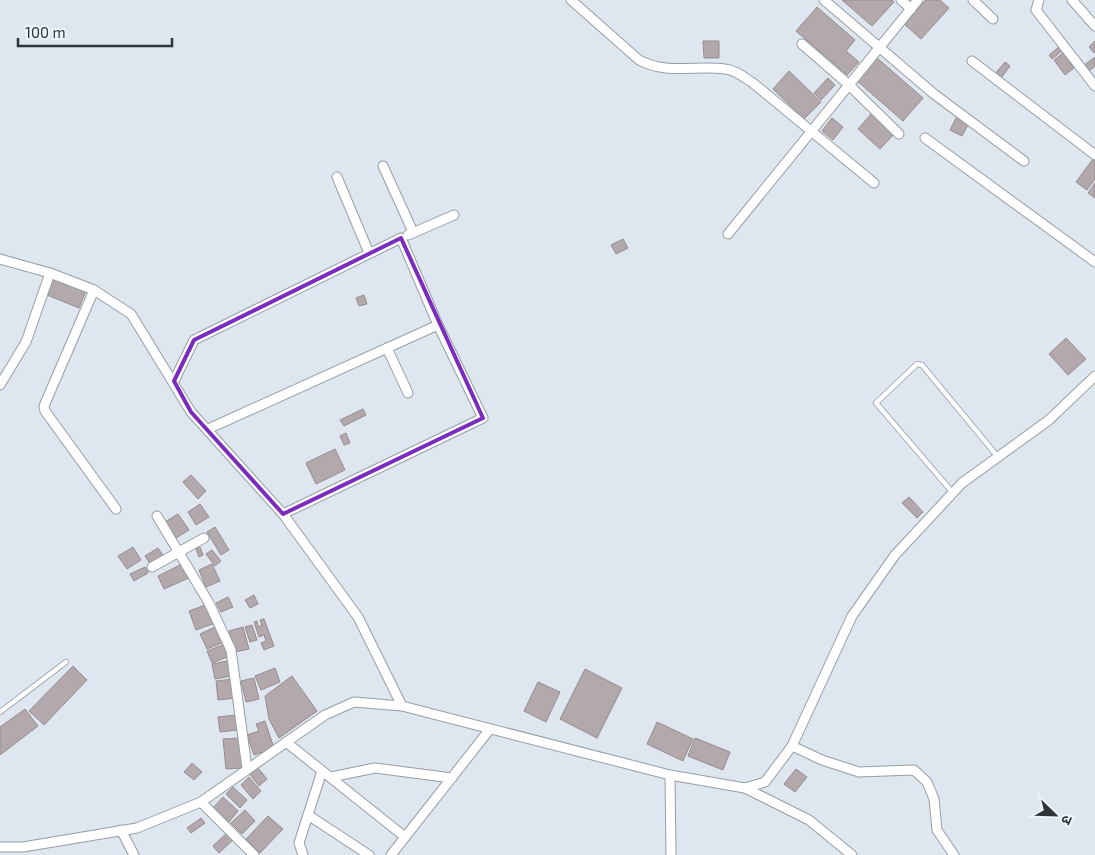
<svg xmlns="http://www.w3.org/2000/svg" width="1095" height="855" viewBox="0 0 1095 855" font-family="'Exo 2','Noto Sans Devanagari',sans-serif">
<rect width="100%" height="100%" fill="#dee7ef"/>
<g fill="#b3a8ab" stroke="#968b8e">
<path d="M842,0H892L894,2L872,26Z"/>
<path d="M926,0H940L949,8L921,39L904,24Z"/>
<path d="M817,7L855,40L846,51L859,62L847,75L796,31Z"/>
<path d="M703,41H719V58H704Z"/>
<path d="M1095,41V51L1094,53L1089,47Z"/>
<path d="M1060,46L1063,50L1052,59L1049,55Z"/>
<path d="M1063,53L1074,68L1065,75L1054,60Z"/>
<path d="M876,57L923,98L903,121L856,80Z"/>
<path d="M1095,57V66L1088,72L1083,66Z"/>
<path d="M1005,62L1010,66L1001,78L995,74Z"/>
<path d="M789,71L821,102L804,119L773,89Z"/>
<path d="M828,78L835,85L821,100L814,93Z"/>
<path d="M872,113L895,133L880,149L858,129Z"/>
<path d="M957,116L969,123L962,136L950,130Z"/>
<path d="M832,118L843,127L833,140L822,131Z"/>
<path d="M1093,159L1095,161V179L1087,190L1076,182Z"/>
<path d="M1095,183V198L1088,193Z"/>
<path d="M623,239L628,248L616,254L611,245Z"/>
<path d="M53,277L86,290L79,308L47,295Z"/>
<path d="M364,295L367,304L359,306L356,298Z"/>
<path d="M1066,338L1086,359L1068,375L1049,354Z"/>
<path d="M363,409L366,415L344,426L340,420Z"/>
<path d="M346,433L350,443L344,445L340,436Z"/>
<path d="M335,449L345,470L316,484L306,463Z"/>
<path d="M191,475L206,491L198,499L183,482Z"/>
<path d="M909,497L923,512L917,518L902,503Z"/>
<path d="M200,504L209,517L196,525L188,512Z"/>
<path d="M178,514L189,530L176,538L165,522Z"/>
<path d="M215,527L229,550L221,555L207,532Z"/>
<path d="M133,547L141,560L127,569L118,556Z"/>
<path d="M200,547L203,555L199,557L196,549Z"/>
<path d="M158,548L164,557L151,565L145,556Z"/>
<path d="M212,550L221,561L215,566L206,554Z"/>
<path d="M184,563L191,577L164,589L158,576Z"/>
<path d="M212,564L220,581L206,587L199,570Z"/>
<path d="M145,567L148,573L134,581L130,574Z"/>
<path d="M254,595L258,604L250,608L245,600Z"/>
<path d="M228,597L233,607L221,612L216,603Z"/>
<path d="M208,604L215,623L196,630L189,611Z"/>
<path d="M264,619L274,646L264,650L261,643L266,641L264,635L259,637L254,622L257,621L258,627L262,625L260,620Z"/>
<path d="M252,625L257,640L250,642L245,627Z"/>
<path d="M217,626L224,642L207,649L200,634Z"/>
<path d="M243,627L249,649L235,652L229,631Z"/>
<path d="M225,644L230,656L212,663L207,651Z"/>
<path d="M227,661L231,676L215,679L212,664Z"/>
<path d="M73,666L87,680L44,725L29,711Z"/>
<path d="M275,668L280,682L261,690L255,676Z"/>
<path d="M585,669L622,688L597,738L560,719Z"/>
<path d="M292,676L317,711L279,738L269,719L265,696Z"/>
<path d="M254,678L259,699L246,702L241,681Z"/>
<path d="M233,679L236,698L218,700L216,681Z"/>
<path d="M538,682L560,692L546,722L524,711Z"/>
<path d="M25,709L38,726L0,755V727Z"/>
<path d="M237,715L238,730L220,732L218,717Z"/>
<path d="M265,721L274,748L254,755L247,735L259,731L256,724Z"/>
<path d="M657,722L693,739L683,761L647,744Z"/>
<path d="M240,738L242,768L226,769L223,739Z"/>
<path d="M695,738L730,752L723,770L688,756Z"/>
<path d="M192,763L202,772L194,780L184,772Z"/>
<path d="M257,767L267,779L259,786L249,773Z"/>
<path d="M796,769L807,777L795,792L784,784Z"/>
<path d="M249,777L261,791L253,799L241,785Z"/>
<path d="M233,787L247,800L240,808L226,794Z"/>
<path d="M223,797L238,811L229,822L213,808Z"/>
<path d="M245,810L255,821L242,834L231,823Z"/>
<path d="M268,816L283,829L260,853L246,839Z"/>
<path d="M201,818L205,823L191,833L187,828Z"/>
<path d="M229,831L235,838L219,853L213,846Z"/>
</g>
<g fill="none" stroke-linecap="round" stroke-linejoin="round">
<defs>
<g id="lane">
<path d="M953,493L876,403L917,364L922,365L998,457"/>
<path d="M0,712L66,662"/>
</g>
<g id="street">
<path d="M571,0L639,60C667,75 695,65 725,69C736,70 745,78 753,83L874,183"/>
<path d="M824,0L934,94L1024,161"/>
<path d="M901,0L911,9"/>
<path d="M973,0L993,19"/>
<path d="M1039,0L1036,10L1095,86"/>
<path d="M1072,0L1095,26"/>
<path d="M802,44L848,84L899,134"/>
<path d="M972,61L1095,155"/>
<path d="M925,138L1095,262"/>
<path d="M383,166L413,232"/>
<path d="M337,177L369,253"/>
<path d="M728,234L918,0"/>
<path d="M408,235L454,215"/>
<path d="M0,259L50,273L94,290L131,314L191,412L283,514L358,617L402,706"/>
<path d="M94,290L44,406L45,411L116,509"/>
<path d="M387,348L408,393"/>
<path d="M174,381L194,340L401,238L438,325L483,418L283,514"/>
<path d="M0,385L26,342L50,273"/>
<path d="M208,429L438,325"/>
<path d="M157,516L209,603L231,650L247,768"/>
<path d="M152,567L204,538"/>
<path d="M286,742L405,837"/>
<path d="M792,746L822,760L859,772L914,770L927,782L934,799L937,830L954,855"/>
<path d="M670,775L671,855"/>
<path d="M331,777L375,768L452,778"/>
<path d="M745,788L809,820L852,855"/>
<path d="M201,802L254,855"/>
<path d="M308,815L369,855"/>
<path d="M121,830L134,855"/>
<path d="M0,847H23L137,828L201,802L325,715L354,702L402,706L670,775L745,788L765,782L792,746L852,616L895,555L962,483L1049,420L1095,376"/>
<path d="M303,855L299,843L322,771"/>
<path d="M391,855L490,729"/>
</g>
</defs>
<use href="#lane" stroke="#969ea5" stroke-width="6"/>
<use href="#street" stroke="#969ea5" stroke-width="11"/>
<use href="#lane" stroke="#fff" stroke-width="4.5"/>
<use href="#street" stroke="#fff" stroke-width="9"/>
</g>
<path fill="none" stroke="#7b2cbf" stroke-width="4" stroke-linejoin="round" d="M401,238L483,418L283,514L191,412L174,381L194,340Z"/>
<g transform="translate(1055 815) rotate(113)" stroke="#ebf4fc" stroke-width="4" paint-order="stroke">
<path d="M0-4L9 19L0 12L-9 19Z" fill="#303437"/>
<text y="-8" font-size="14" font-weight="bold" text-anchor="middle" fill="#303437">उ</text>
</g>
<path d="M18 38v8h154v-8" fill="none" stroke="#303437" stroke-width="2.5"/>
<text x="25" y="38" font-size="15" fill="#303437" stroke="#ebf4fc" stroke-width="4" paint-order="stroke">100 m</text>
</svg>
